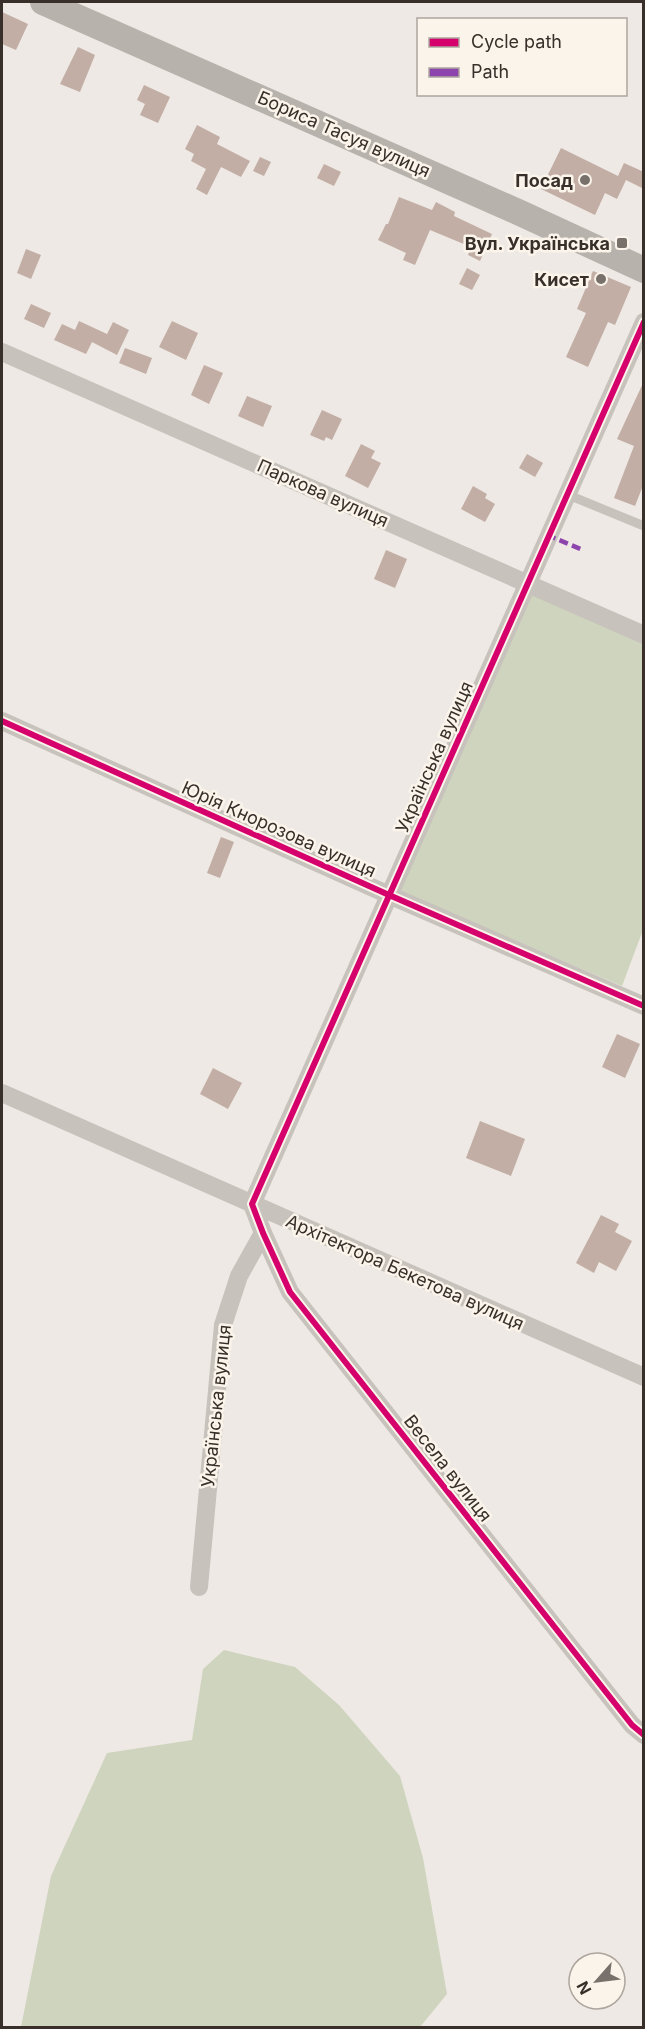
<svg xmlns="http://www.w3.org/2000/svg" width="645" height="2029" viewBox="0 0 645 2029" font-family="Inter,sans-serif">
<rect width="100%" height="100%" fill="#eee9e4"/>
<g fill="#cfd4be">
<path d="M530,592L643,644V930L622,986L397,891Z"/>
<path d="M224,1650L295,1667L339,1705L400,1776L423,1858L447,1994L420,2027H21L51,1876L107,1753L192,1740L203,1669Z"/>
</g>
<g fill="#c2aea5">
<path d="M2,12L28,24L16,50L2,44Z"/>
<path d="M78,47L95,55L80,92L60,84Z"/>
<path d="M144,85L170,97L158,123L140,115L145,104L137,100Z"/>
<path d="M197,125L220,137L217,144L250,161L241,177L221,167L207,195L196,189L206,169L191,161L194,154L185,149Z"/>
<path d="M561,148L618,176L624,163L644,172V189L626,180L617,199L605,193L595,215L541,189Z"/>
<path d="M260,157L271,162L264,176L253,171Z"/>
<path d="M324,164L341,172L334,186L317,178Z"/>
<path d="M399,197L432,210L436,202L455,212L454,216L492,234L480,261L468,255L471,247L430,230L415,265L403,260L406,253L378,240L386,224H388Z"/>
<path d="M26,249L41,255L31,279L17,273Z"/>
<path d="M467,268L480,275L472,290L459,284Z"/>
<path d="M593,271L631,287L615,325L608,322L588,367L566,357L586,313L577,309Z"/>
<path d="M31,304L51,313L44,328L24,319Z"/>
<path d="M79,321L107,334L113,322L129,330L117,355L92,342L86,354L54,340L62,324L75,330Z"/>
<path d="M172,321L198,333L186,360L159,347Z"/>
<path d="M125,348L152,358L146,374L119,363Z"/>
<path d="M204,365L223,373L209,404L191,395Z"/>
<path d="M644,381V483L635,506L614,498L634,446L617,439Z"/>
<path d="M247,396L272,406L263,427L238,416Z"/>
<path d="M322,410L342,419L332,440L326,437L324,441L310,435Z"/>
<path d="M361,444L375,451L371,458L381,463L368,488L345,476Z"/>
<path d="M527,454L543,463L535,477L519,468Z"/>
<path d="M473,486L487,494L485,498L495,504L485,522L461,509Z"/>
<path d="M386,550L407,559L395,588L374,579Z"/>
<path d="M221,837L234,842L220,878L207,873Z"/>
<path d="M617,1034L640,1044L625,1078L602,1067Z"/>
<path d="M213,1068L242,1083L228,1109L200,1094Z"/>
<path d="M480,1121L525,1139L511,1176L466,1158Z"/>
<path d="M601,1215L619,1224L615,1232L632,1241L616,1271L599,1262L594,1273L576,1263Z"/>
</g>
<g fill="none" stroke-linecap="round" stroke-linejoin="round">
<path stroke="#c8c2bc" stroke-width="9" d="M566,494L644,526"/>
<g stroke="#c8c2bc" stroke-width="18">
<path d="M644,322L252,1204L263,1233L290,1292L632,1725L644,1735"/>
<path d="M2,352L644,635"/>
<path d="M2,721L389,895L644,1006"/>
<path d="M2,1093L644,1377"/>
<path d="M199,1587L223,1325L239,1276L263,1233"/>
</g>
<path stroke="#b8b2ac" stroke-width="26" d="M43,2L518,212L644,270"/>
<path stroke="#8e44ad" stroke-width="4.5" stroke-dasharray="9 4.5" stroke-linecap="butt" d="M547,535L583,550"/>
<defs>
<g id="cycleway">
<path d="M644,322L252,1204L263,1233L290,1292L632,1725L644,1735"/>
<path d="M2,721L389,895L644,1006"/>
</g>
</defs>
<use href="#cycleway" stroke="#faf4eb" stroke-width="10"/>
<use href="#cycleway" stroke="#d6006c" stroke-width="6"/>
</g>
<g fill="#78706b" stroke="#faf4eb" stroke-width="2">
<circle cx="585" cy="180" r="6"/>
<rect x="616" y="237" width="12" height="12" rx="3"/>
<circle cx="601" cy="279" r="6"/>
</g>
<g text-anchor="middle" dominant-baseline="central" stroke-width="5" stroke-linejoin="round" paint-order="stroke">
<g font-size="18" fill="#392f2a" stroke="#faf4eb">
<text transform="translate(344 134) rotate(24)">Бориса Тасуя вулиця</text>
<text transform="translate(323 493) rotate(24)">Паркова вулиця</text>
<text transform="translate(434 757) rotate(-66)">Українська вулиця</text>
<text transform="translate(279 829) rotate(24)">Юрія Кнорозова вулиця</text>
<text transform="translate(405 1272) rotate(24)">Архітектора Бекетова вулиця</text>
<text transform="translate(216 1406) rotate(-84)">Українська вулиця</text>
<text transform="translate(448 1468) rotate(52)">Весела вулиця</text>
</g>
<g font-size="18" font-weight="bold" fill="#392f2a" stroke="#faf4eb" text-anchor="end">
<text x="573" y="180">Посад</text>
<text x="610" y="243">Вул. Українська</text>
<text x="589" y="279">Кисет</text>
</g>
</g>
<rect width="645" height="2029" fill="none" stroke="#392f2a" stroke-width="6"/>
<rect x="417" y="18" width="210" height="78" fill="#faf4eb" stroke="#ada59e" stroke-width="1.5"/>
<rect x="429" y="38" width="30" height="9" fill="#d6006c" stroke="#ada59e" stroke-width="1.5"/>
<text x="471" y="48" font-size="18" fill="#392f2a">Cycle path</text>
<rect x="429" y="68" width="30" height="9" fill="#8e44ad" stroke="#ada59e" stroke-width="1.5"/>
<text x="471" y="78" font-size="18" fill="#392f2a">Path</text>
<g transform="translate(597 1981) rotate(242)"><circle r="28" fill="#faf4eb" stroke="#ada59e" stroke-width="1.5"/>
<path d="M0-4.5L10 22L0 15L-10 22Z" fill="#78706b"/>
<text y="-9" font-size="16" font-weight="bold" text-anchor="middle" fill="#392f2a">N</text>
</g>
</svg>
